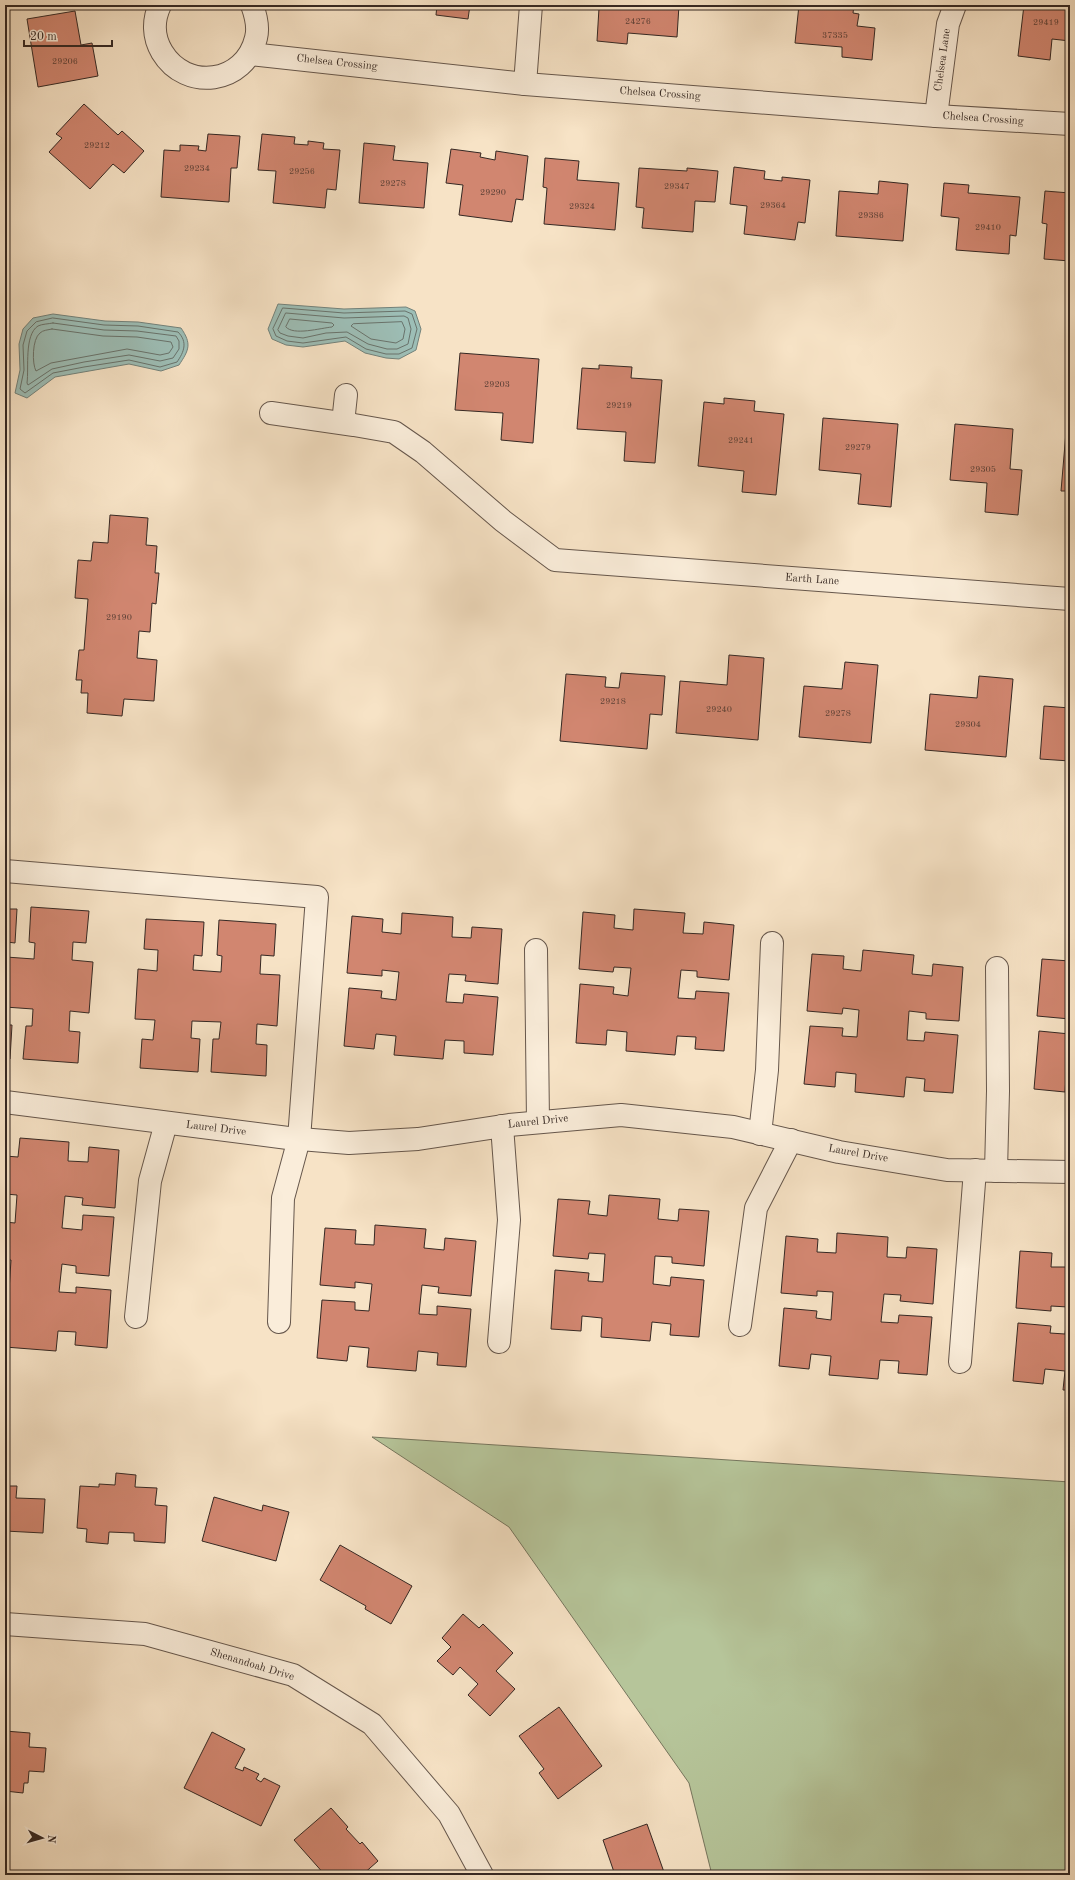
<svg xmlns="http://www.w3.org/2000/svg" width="1075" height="1880" viewBox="0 0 1075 1880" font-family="'Old Standard TT',serif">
<rect width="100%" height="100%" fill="#f7e3c6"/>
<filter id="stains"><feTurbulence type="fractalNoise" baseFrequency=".005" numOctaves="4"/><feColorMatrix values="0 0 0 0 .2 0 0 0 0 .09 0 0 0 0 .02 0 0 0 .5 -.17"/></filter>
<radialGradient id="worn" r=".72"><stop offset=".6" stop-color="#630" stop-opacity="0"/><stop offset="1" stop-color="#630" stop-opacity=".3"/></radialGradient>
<path fill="#b6c59a" stroke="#76765e" d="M372,1437L1070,1482V1875H712L689,1783L509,1527Z"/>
<g fill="#9dbeb6" stroke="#73827b">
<path d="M278,304L344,309L406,307L415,311L421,329L416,350L399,359L386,358L365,353L345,341L303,347L286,345L272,339L268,329Z"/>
<path d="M53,314L105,321L138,322L181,328C192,344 189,350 179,365L161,371L129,364L55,377L27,398L15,393L20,370L19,344L23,329L33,318Z"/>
</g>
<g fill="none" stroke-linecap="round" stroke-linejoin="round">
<g stroke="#69736c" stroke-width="1">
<path d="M283,308L344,313L405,311L412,314L417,329L412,348L399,354H386L366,349L346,337L303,343L287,341L276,336L273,329Z"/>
<path d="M286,313L344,318L404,316L408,318L411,329L408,344L397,349H387L368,344L347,332L326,333L303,338L288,336L280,333L278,330Z"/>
<path d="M53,318L104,325L138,326L178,332C188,342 184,352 177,362L160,367L129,360L84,367L53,373L25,393L20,389L24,370L23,345L27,331L36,322Z"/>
<path d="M290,319L332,323L334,325L332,327C321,328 293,336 286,327Z"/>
<path d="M402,322L405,329L403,339L396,343L371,339L351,326L353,324Z"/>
<path d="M53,323L104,330L137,331L176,336L179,341V349L173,358L160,361L129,355L84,362L52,369L28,385L27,383C29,368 24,335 38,326C42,324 48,324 53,323Z"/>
<path d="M52,329L103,336L137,337L171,342L173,347L169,353L160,355L127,349L51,363L36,371C32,364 32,339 40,333C43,330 48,330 52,329Z"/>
</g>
</g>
<g fill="#d18670" stroke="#352823">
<path d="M437,5H470L468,19L436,15Z"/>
<path d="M617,5H679L677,37L628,33L627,44L597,41L599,8L616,9Z"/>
<path d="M799,5H854L853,13L859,14L857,26L875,28L872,60L842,57V47L795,43Z"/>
<path d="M1024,5H1070V41L1052,39L1050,60L1018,56Z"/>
<path d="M75,11L81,45L92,43L98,76L38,87L27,19Z"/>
<path d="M84,104L118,135L122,131L144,151L124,173L113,164L90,189L49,152L62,138L56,134Z"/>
<path d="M208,134L240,136L237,168H231L229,202L161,197L164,150L180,151V145L199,146L198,150L206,151Z"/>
<path d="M262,134L295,137L294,144L308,145V141L324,143L323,149L340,150L336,190L327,189L325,208L273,203L276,171L258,170Z"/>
<path d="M364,143L395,146L393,160L428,163L424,208L359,203Z"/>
<path d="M451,149L481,153L480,157L495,160L496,151L528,156L523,200L516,199L512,222L459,215L463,185L446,183Z"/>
<path d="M545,158L579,161L577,180L619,183L615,230L544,224L547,188L543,187Z"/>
<path d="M734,167L765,171L764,179L782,181V177L810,180L805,223L798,222L795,240L744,234L747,206L730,204Z"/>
<path d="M639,168L687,171V168L718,171L715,202L695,201L693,232L642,228L644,208L636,207Z"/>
<path d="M879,181L908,184L903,241L836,236L839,191L878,194Z"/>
<path d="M944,183L969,185L968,193L1020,197L1016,236L1010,235L1009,254L956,250L959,218L941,216Z"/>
<path d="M1045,191L1070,193V261L1044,259L1047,224L1042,223Z"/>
<path d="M460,353L539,359L533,443L501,440L503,413L455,410Z"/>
<path d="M599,365L632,367L631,378L662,380L655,463L624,461L626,432L577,429L582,368L599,369Z"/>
<path d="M724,398L755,401L754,411L784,414L776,495L742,492L744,471L698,466L704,402L724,404Z"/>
<path d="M823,418L898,424L891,507L858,504L861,474L819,470Z"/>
<path d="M955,424L1013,429L1010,469L1022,470L1018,515L985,512L987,483L950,480Z"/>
<path d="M1066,432H1070V491H1061Z"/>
<path d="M110,515L148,518L146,545L157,546L155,573H159L156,604L152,603L150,632L139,631L137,658L157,660L154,701L124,699L122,716L87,713L88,693H81L82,680H76L79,650H84L88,599L75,598L78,560L91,561L93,542L108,543Z"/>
<path d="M729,655L764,658L758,740L676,733L680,681L727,685Z"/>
<path d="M845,662L878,665L871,743L799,737L804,686L842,689Z"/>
<path d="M621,673L665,676L662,715L650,714L647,749L560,741L566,674L606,677L605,687L619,688Z"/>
<path d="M979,676L1013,679L1006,757L925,750L930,694L977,698Z"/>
<path d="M1044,706L1070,708V761L1040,759Z"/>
<path d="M31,907L89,911L86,943L73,942L72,960L93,962L89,1013L70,1011L69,1031L80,1032L78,1063L23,1059L26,1026H32L33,1009L5,1007V909H17L15,943L7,942L6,957L34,959L35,943L29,942Z"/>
<path d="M634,909L685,913L683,933L703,934L704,922L734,925L729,980L697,977V971L681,970L678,998L695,999L696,991L729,993L724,1051L695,1049L696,1037L677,1036L675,1055L626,1051L627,1032L607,1030L606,1045L576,1043L580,984L614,987L613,994L628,996L631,968L614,967L613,972L579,969L583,912L615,915L614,928L633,930Z"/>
<path d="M402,913L453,917L452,937L471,938L472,927L502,929L498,984L465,981L466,975L449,974L446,1002L463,1003L464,994L498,997L493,1055L464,1053V1041L445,1040L443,1059L394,1055L396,1036L376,1034L374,1049L344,1046L349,988L382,991L381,998L396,1000L399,972L382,970V976L347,973L352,916L383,919L382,932L401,934Z"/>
<path d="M146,919L204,922L202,956L194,955L193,970L221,972L222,956L217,955L219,920L276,924L274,956L261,955L260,974L280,975L277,1026L257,1024L256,1044L267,1045L266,1076L211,1072L213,1039H219L221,1022L192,1021L191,1038L200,1039L198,1072L140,1068L142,1039L153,1040L155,1020L135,1019L138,969L157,971L158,950L144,949Z"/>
<path d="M863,950L914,955L912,974L932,976L933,964L963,967L959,1021L926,1019V1013L909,1011L907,1040L924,1041L925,1032L958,1035L953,1093L924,1091L925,1079L906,1077L904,1097L855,1092L856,1074L836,1072L835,1087L804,1084L810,1026L843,1028L842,1036L857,1037L859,1010L843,1008L842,1014L807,1011L812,954L844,956L843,969L861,971Z"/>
<path d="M1042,959L1070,961V1019L1037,1016Z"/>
<path d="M5,1025H12L10,1059L5,1058Z"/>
<path d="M1039,1031L1070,1034V1078L1066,1077L1065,1092L1034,1089Z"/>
<path d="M20,1138L69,1142L68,1161L88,1162L89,1147L119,1150L115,1208L82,1205L83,1198L65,1196L62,1228L82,1230L83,1215L114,1217L109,1276L76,1273V1266L62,1264L59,1292L76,1293V1287L111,1290L107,1348L75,1345L76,1332L58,1331L56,1351L5,1347L7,1328L5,1327V1290L9,1291L11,1260H5V1222L15,1223L17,1195L5,1194V1156L18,1157Z"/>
<path d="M609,1195L660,1199L658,1219L678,1221L679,1209L709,1211L704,1266L672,1263V1257L655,1256L653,1284L670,1286L671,1277L704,1280L699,1337L670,1335L671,1324L652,1322L650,1341L601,1337L602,1318L582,1316L581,1331L551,1329L555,1270L589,1273L588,1281L603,1282L605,1254L589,1253L588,1259L553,1256L558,1199L590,1201L588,1214L607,1216Z"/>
<path d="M375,1225L426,1229L424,1248L444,1250L445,1238L476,1241L471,1296L438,1293L439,1287L422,1285L419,1314L437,1315V1306L471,1309L466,1367L437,1365L438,1353L418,1351L416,1371L367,1367L369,1348L349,1346L347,1361L317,1358L322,1300L355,1302V1310L369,1311L372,1284L355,1282V1288L320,1285L325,1228L356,1230L355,1244L374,1245Z"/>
<path d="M837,1233L888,1237L887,1257L906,1258L907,1247L937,1249L933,1304L900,1301L901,1295L884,1294L881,1322L898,1323L899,1315L932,1317L927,1375L898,1373L899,1361L880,1360L878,1379L829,1375L831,1356L811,1354L809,1369L779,1366L784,1308L817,1311L816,1318L831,1320L833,1292L817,1291V1296L781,1293L786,1236L818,1239L817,1252L836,1253Z"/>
<path d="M1020,1251L1052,1253L1051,1267H1070V1390H1063L1065,1371L1045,1369L1043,1384L1013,1381L1018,1323L1051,1326L1050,1333L1065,1334L1068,1307L1051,1306V1311L1016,1308Z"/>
<path d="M116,1473L136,1475L135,1487L157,1488L155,1505L167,1506L165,1543L134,1541V1533L109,1532L108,1544L86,1542L87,1529L77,1528L80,1486L99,1487V1484L115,1485Z"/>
<path d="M5,1486H17L16,1498L45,1499L43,1533L5,1531Z"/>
<path d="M214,1497L262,1511L263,1505L289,1512L276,1561L202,1541Z"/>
<path d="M340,1545L412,1586L391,1624L365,1609L366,1606L320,1580Z"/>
<path d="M463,1614L479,1628L483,1624L513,1653L496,1671L515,1689L490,1716L468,1695L478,1684L460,1667L453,1675L437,1661L451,1647L442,1638Z"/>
<path d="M559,1707L602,1766L558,1799L539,1773L544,1769L519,1736Z"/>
<path d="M5,1731L30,1733L29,1747L46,1748L44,1772L29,1771L28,1783H24L23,1793L5,1791Z"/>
<path d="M212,1732L245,1749L235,1768L243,1771L244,1767L259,1774L256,1779L261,1782L264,1778L280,1786L261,1826L184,1788Z"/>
<path d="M331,1808L348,1827L346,1829L360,1844L362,1842L378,1861L362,1875H325L294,1840Z"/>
<path d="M647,1824L665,1875H615L603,1840Z"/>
</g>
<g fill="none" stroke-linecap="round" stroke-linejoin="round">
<defs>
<g id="minor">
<path d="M160,5C153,20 153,37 162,52C186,92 245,84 256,38C259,27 256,16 252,5"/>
<path d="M250,54L525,84L936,116L1070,124"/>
<path d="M525,84L531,5"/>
<path d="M936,116L948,24L955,5"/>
<path d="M271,413L354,425L394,432L423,452L503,521L555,560L1070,599"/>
<path d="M343,423L346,395"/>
<path d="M5,871L317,897L299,1139L283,1198L279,1322"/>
<path d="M536,950L538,1122"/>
<path d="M5,1102L288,1138L349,1143L418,1139L509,1125L621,1115L733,1127L839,1152L947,1170L1070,1172"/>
<path d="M760,1134L767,1070L772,943"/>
<path d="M996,1171L998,1091L997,968"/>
<path d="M136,1317L150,1181L166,1123"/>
<path d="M740,1325L756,1208L791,1140"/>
<path d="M499,1342L509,1220L502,1126"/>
<path d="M960,1362L975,1170"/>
<path d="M5,1624L145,1634L293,1675L372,1724L449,1814L482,1875"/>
</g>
</defs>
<use href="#minor" stroke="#66574c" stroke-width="24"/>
<use href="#minor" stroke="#faedda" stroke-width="22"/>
</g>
<g text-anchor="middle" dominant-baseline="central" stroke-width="3" stroke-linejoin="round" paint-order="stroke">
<g font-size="9" fill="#5c4036">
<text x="638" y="21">24276</text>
<text x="1046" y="22">29419</text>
<text x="835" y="35">37335</text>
<text x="65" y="61">29206</text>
<text x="97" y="145">29212</text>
<text x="197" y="168">29234</text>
<text x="302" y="171">29256</text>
<text x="393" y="183">29278</text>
<text x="677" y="186">29347</text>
<text x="493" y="192">29290</text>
<text x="773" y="205">29364</text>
<text x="582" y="206">29324</text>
<text x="871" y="215">29386</text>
<text x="988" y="227">29410</text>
<text x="497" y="384">29203</text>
<text x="619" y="405">29219</text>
<text x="741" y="440">29241</text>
<text x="858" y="447">29279</text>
<text x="983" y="469">29305</text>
<text x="119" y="617">29190</text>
<text x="613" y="701">29218</text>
<text x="719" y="709">29240</text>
<text x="838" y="713">29278</text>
<text x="968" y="724">29304</text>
</g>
<g font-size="11" fill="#352823" stroke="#faedda">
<text transform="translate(943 60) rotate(-82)">Chelsea Lane</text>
<text transform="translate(337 63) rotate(6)">Chelsea Crossing</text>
<text transform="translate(660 94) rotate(4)">Chelsea Crossing</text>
<text transform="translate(983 119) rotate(4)">Chelsea Crossing</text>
<text transform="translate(812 580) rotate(4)">Earth Lane</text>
<text transform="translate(538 1122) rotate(-6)">Laurel Drive</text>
<text transform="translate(216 1129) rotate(7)">Laurel Drive</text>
<text transform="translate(858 1154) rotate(10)">Laurel Drive</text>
<text transform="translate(252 1665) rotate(17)">Shenandoah Drive</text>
</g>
</g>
<rect width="1075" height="1880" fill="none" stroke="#f7e3c6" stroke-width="20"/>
<rect x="6" y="6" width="1063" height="1868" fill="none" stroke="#352823" stroke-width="2"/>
<rect x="10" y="10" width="1055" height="1860" fill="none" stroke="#352823"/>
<g transform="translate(42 1838) rotate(96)" stroke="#faedda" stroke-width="3" paint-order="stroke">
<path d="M0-3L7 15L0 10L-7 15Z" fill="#352823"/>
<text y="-6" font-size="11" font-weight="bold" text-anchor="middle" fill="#352823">N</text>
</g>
<path d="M24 40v6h88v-6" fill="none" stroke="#352823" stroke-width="2"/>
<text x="30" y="40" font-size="12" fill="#352823" stroke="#faedda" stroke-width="3" paint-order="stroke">20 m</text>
<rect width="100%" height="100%" filter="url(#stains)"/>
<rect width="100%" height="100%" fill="url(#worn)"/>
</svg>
